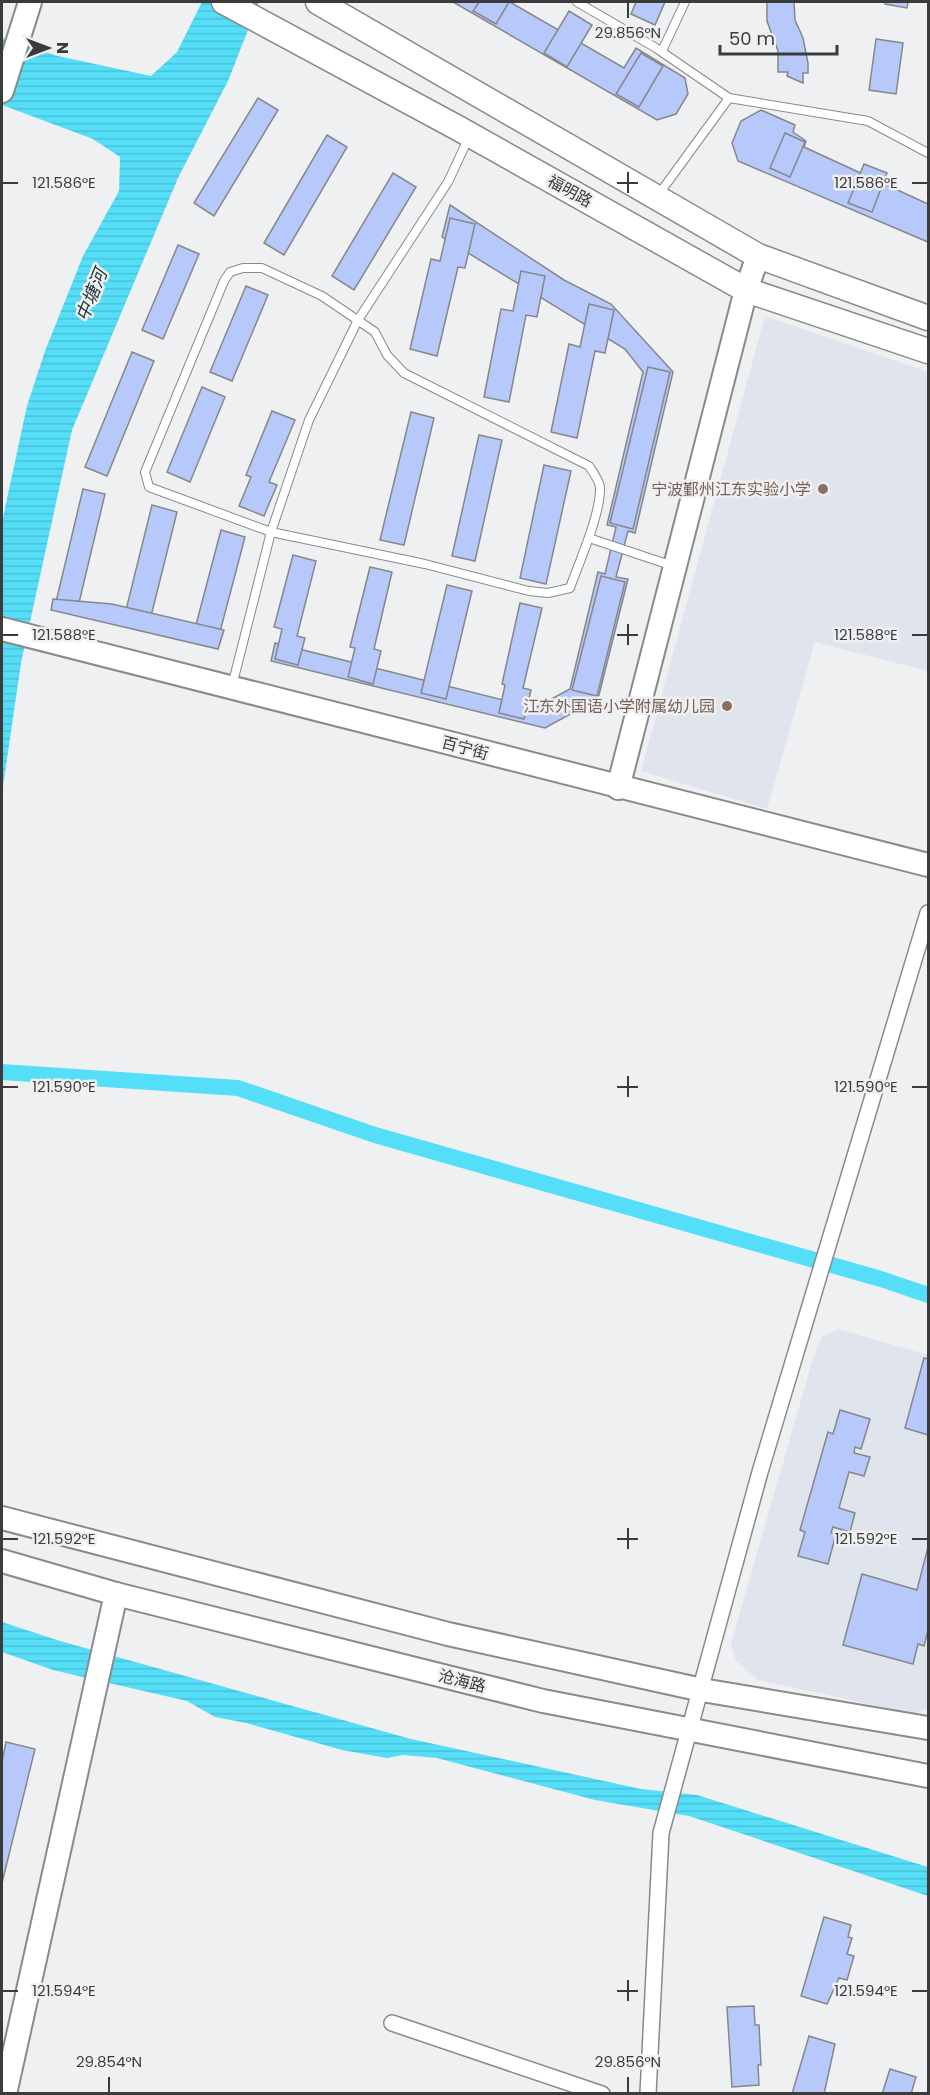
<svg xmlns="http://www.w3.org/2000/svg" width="930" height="2095" viewBox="0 0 930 2095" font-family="Poppins,'Noto Sans SC',sans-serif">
<defs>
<pattern id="water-rules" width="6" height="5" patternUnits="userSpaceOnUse" patternTransform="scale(1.5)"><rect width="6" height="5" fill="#55def8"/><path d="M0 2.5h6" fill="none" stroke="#4bbfd6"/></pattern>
</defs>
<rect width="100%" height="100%" fill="#eff0f2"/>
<g fill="#e0e4ec">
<path d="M765,316L928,372V671L815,642L767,809L641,771Z"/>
<path d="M838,1329L928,1355V1708L914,1714L758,1680L736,1661L731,1644L814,1355L822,1337Z"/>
</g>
<g fill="url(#water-rules)">
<path d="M202,2H259L228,81L178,178L72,430L21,663L2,793V522L27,406L45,351L83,256L119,191L120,157L93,139L2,105V38L58,56L151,76L177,52Z"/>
<path d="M2,1622L60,1641L411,1739L641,1789L697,1795L928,1867V1896L689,1816L595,1800L437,1758L403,1755L387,1758L342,1750L246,1723L215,1717L187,1701L53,1670L2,1652Z"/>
</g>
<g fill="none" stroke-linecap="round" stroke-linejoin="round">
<path stroke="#55def8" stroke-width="16" d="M2,1072L238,1088L375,1135L881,1279L928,1295"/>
</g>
<g fill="#b7c9fb" stroke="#868788" stroke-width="1.5">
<path d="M453,2H510L624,68L636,48L685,78L688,94L676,114L657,120Z"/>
<path d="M479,2H509L496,24L473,11Z"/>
<path d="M636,2H665L655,25L631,14Z"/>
<path d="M767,2H794L795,20L803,38L808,63V73H803V83L787,76L788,72H778V51L767,21Z"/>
<path d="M885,2H908L907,8L885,4Z"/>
<path d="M569,11L592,25L567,67L544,53Z"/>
<path d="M876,39L903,43L896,94L869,90Z"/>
<path d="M641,53L663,66L639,107L616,94Z"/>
<path d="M258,98L278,110L214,216L194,203Z"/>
<path d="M761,110L795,125L793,132L806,141L804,147L928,204V242L738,161L732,143L741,121Z"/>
<path d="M785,133L805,142L790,177L770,168Z"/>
<path d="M327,135L347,147L284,255L264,243Z"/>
<path d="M864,164L887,173L872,212L848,203Z"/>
<path d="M393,173L416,187L354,290L332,276Z"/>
<path d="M450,205L564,280L611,304L673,372L635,533L628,531L616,577L628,579L598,699L545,728L271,661L275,643L535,708L570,689L598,572L605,574L616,527L607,525L643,372L625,349L442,237Z"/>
<path d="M450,218L475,224L465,268L458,267L437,356L410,349L431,259L440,261Z"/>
<path d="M178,245L199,254L163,339L142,330Z"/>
<path d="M521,271L545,276L537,317L526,315L509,402L484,397L501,309L513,311Z"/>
<path d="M246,286L268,295L232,381L210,372Z"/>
<path d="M589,304L614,310L605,353L595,351L577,438L551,432L569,344L580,347Z"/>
<path d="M132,352L154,361L107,476L85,467Z"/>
<path d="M648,367L670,372L633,529L610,523Z"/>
<path d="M202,387L225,397L190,482L167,472Z"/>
<path d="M272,411L295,420L269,482L277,485L264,516L239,506L251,477L246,475Z"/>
<path d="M411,412L434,418L404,545L380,540Z"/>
<path d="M479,435L502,440L475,561L452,556Z"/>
<path d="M544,465L571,471L546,584L520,578Z"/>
<path d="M83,489L105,494L77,611L55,606Z"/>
<path d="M152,505L177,512L148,628L123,622Z"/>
<path d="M221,530L245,537L216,647L192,640Z"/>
<path d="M293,555L316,561L297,636L305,638L298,665L275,659L282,629L274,627Z"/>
<path d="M370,567L392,572L374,649L381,651L373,684L348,677L355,648L350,647Z"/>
<path d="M601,576L625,582L597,696L572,690Z"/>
<path d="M447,585L472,591L446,699L421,693Z"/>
<path d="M53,599L112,604L224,630L218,649L51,610Z"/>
<path d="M520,603L542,608L523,688L531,690L524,719L499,713L505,685L502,684Z"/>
<path d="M924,1358L928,1359V1435L905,1428Z"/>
<path d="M840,1410L870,1419L861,1449L855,1447L854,1453L870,1457L864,1476L849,1472L839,1508L855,1513L850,1532L833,1527L831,1533L836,1534L828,1564L798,1556L805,1532L800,1530L828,1432L833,1434Z"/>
<path d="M928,1547V1630L924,1646L918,1644L913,1664L843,1645L862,1574L917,1590Z"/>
<path d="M6,1742L35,1749L2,1883V1762Z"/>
<path d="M824,1917L851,1925L848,1937L852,1938L847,1954L854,1956L847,1980L839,1978L827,2004L801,1996Z"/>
<path d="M754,2006L755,2025H759L761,2065H758L759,2085L732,2087L727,2007Z"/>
<path d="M809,2036L835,2044L824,2094H792Z"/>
<path d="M890,2069L916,2077L911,2094H882Z"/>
</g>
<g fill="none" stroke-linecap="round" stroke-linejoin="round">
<defs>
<g id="lane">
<path d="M577,2L656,48L729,98L868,121L928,153"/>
<path d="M662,51L685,2"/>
<path d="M659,194L729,98"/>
<path d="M243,268H262L322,296L375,332L387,355L404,373L589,466C593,472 599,480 600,487C601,514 579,562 570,588L548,593L529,591L425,564L271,532L149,487L145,472L224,281L230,272Z"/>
<path d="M589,538L673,566"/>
<path d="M232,686L271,532L309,420L358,320L448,182L469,137"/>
</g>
<g id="street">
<path d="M392,2023L602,2094"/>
<path d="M648,2094L661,1833L760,1472L928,913"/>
</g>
<g id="secondary">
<path d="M2,91L30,2"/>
<path d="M2,629L928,865"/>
<path d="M618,788L746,290L758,256"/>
<path d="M2,1518L448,1634L702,1690L928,1728"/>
<path d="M2,1561L116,1594L543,1701L928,1776"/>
<path d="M5,2094L116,1594"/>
</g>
<g id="primary">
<path d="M224,2L456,127L746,290L928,351"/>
<path d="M318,2L758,256L928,318"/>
</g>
</defs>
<use href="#lane" stroke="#898a8b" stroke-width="10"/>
<use href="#street" stroke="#898a8b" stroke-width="18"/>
<use href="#secondary" stroke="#898a8b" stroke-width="26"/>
<use href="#primary" stroke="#898a8b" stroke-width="27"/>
<use href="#lane" stroke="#fff" stroke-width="8"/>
<use href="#street" stroke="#fff" stroke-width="15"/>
<use href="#secondary" stroke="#fff" stroke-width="22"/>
<use href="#primary" stroke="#fff" stroke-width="24"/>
</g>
<path fill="none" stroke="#3b3b3c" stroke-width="2" d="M628,3V18M628,172V193M3,183H18M617,183H638M912,183H927M628,624V645M3,635H18M617,635H638M912,635H927M628,1076V1097M3,1087H18M617,1087H638M912,1087H927M628,1528V1549M3,1539H18M617,1539H638M912,1539H927M628,1980V2001M3,1991H18M617,1991H638M912,1991H927M109,2077V2092M628,2077V2092"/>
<g fill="#8d6e63" stroke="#eff0f2" stroke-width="2">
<circle cx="823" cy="489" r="6"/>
<circle cx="727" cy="706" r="6"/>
</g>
<g text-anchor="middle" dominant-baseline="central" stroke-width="5" stroke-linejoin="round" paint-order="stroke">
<g font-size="16" fill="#3b3b3c" stroke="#eff0f2">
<text transform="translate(570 191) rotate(29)">福明路</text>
<text transform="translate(465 748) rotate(15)">百宁街</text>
<text transform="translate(462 1681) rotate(14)">沧海路</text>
</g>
<g font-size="16" fill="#785e54" stroke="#eff0f2" text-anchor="end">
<text x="811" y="489">宁波鄞州江东实验小学</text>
<text x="715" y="706">江东外国语小学附属幼儿园</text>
</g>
<g font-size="18" font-style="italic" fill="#1c3338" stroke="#eff0f2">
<text transform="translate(91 295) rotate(-68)">中塘河</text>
</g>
</g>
<g font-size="15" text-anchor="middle" fill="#3b3b3c" stroke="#eff0f2" stroke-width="5" stroke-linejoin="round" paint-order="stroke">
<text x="628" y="38">29.856°N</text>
<text x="64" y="188">121.586°E</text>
<text x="866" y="188">121.586°E</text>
<text x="64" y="640">121.588°E</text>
<text x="866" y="640">121.588°E</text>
<text x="866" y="1092">121.590°E</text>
<text x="64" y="1092">121.590°E</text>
<text x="866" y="1544">121.592°E</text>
<text x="64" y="1544">121.592°E</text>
<text x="64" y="1996">121.594°E</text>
<text x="866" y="1996">121.594°E</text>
<text x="109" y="2067">29.854°N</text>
<text x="628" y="2067">29.856°N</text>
</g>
<rect width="930" height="2095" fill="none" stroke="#3b3b3c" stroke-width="6"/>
<g transform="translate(48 48) rotate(90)" stroke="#eff0f2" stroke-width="4.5" paint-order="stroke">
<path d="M0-4.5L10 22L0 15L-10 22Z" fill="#3b3b3c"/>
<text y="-9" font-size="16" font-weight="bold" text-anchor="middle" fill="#3b3b3c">N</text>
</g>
<path d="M720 45v9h117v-9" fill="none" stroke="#3b3b3c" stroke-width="3"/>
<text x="729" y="45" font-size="18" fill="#3b3b3c" stroke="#eff0f2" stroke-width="4.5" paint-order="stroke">50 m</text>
</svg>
